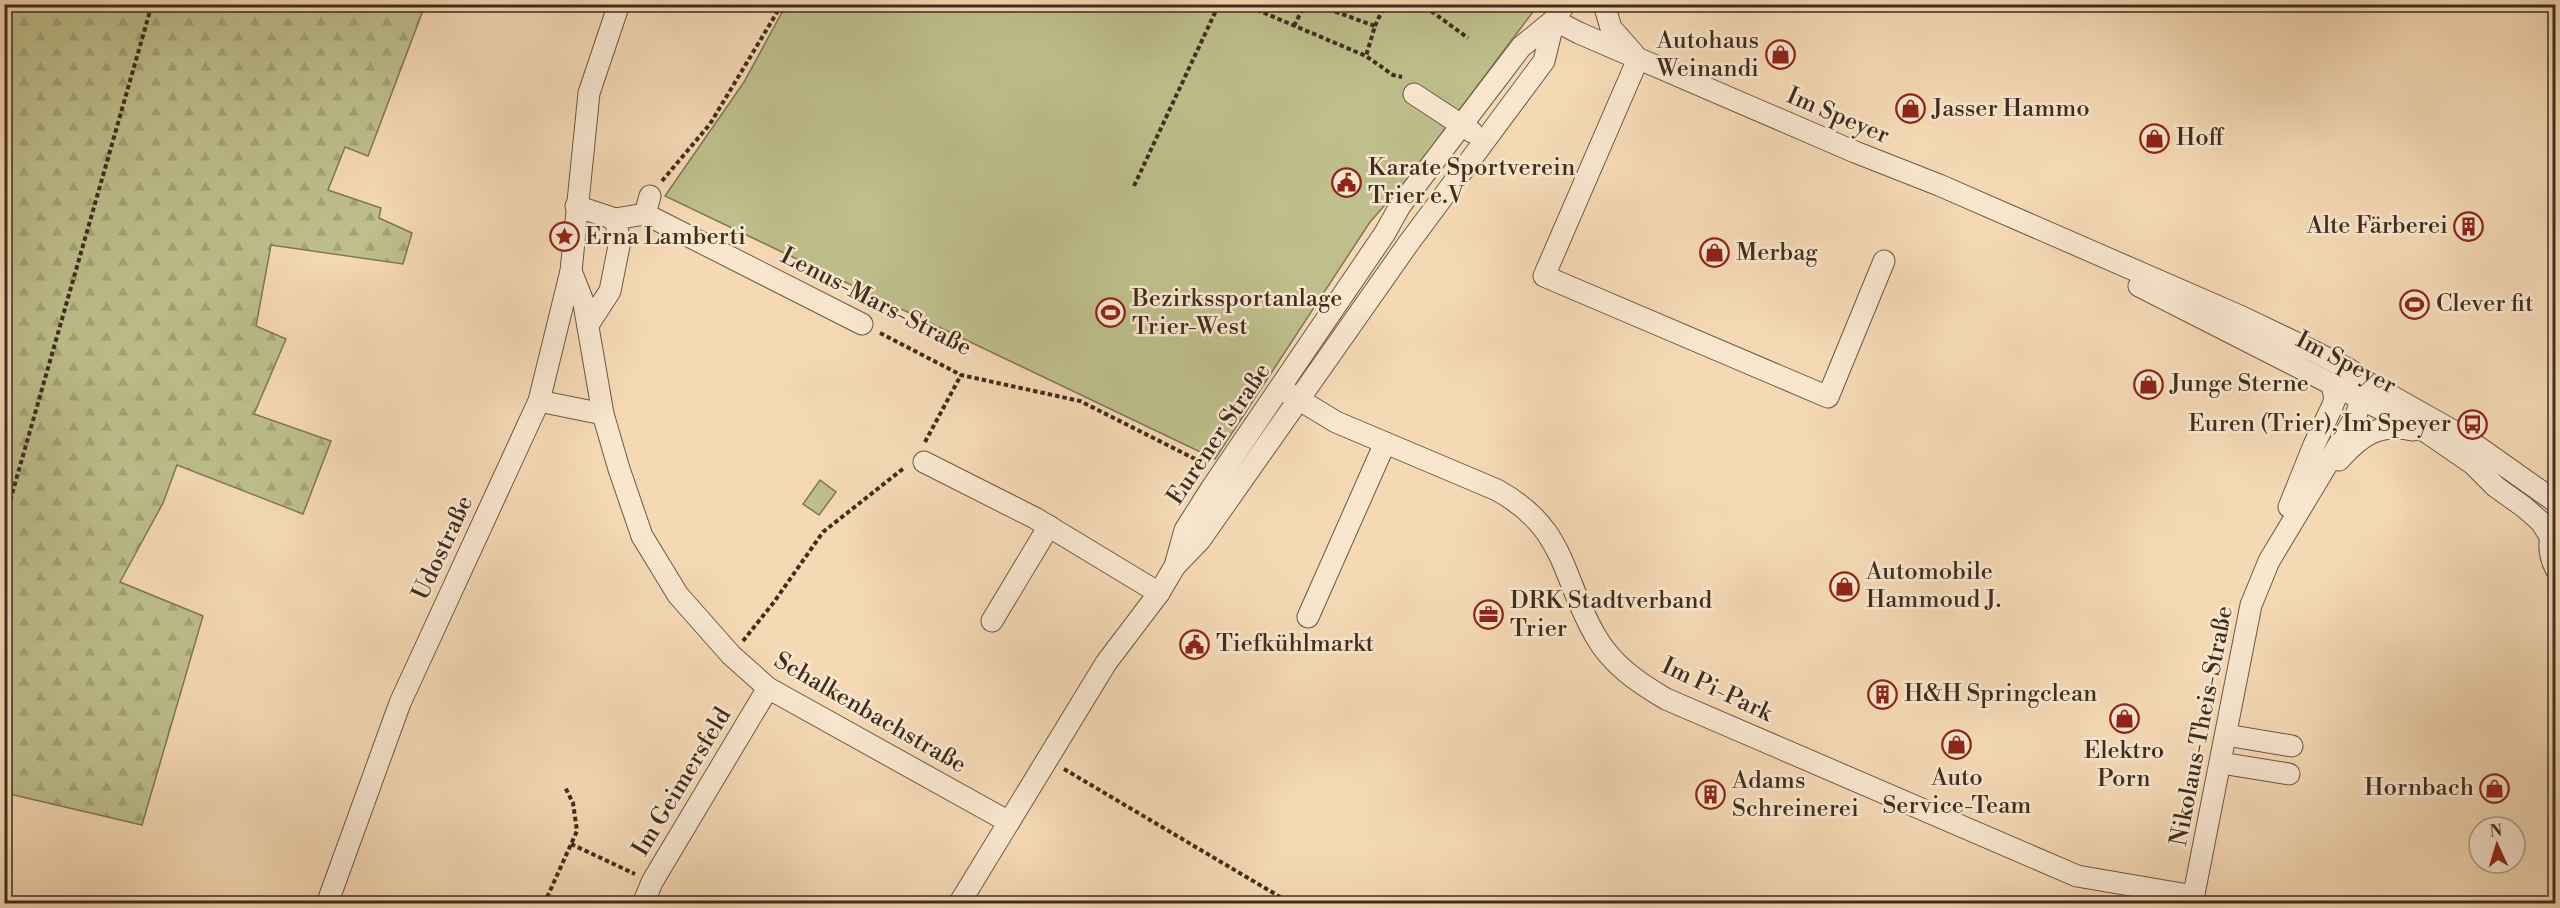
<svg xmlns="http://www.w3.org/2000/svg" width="2560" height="908" viewBox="0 0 2560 908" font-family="'Libre Bodoni',serif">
<defs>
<pattern id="forest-firs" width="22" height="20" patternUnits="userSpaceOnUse" patternTransform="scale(1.5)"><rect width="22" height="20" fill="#bebf8c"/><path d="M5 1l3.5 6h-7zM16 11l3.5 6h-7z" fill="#a4a478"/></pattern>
</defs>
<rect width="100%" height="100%" fill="#f5d9b5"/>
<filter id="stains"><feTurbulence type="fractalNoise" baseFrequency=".00333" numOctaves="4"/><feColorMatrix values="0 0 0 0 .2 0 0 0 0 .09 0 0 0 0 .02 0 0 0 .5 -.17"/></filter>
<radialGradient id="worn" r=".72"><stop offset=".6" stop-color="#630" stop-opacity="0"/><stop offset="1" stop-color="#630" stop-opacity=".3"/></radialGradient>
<path fill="url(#forest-firs)" stroke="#7f7655" stroke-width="1.5" d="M5,4L425,5L368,156L345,147L328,190L381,208L379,218L412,233L403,264L271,245L256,326L286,339L254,414L331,441L303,514L177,465L163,503L120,582L203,616L142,825L5,793Z"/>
<g fill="#bebf8c" stroke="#7f7655" stroke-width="1.5">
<path d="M786,5H1538L1407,180L1370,222L1215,459L665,196L744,82Z"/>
<path d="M820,480L836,492L819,515L803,504Z"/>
</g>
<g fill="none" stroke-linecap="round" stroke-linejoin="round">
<defs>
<g id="minor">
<path d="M1604,4L1611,28L1634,54"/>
<path d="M1554,20L1579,33L1855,152L1939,185L2242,317L2313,351L2350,370L2377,388L2464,437L2556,502"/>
<path d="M1638,59L1544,276L1828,397L1884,261"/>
<path d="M1414,94L1472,132"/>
<path d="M576,206L615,219L645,214L862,324"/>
<path d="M645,214L650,196"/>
<path d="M571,271L584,304L603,414"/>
<path d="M2139,286L2428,433L2473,464L2496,487L2524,507L2541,522L2550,536"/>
<path d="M588,325L610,291L620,241L615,219"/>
<path d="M1280,388L1336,422L1497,490C1567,529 1560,574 1595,635C1611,664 1637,682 1666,699L2077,876L2194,896"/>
<path d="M539,401L603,414L619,469L642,536L678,595L731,655L768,688L1009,822"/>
<path d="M2339,460C2361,435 2379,423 2413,430"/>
<path d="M924,462L1035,518L1159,593"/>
<path d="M2289,507L2314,445L2332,407L2335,399L2332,385"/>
<path d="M2555,524C2548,539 2548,554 2556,569"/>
<path d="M1175,566L1185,530L1211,489L1385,233L1400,206L1521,47L1554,20L1565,4"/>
<path d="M1308,617L1385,443"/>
<path d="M992,621L1049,526"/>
<path d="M2226,735L2292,746"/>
<path d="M2221,763L2289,774"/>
<path d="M327,904L400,703L539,401L571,271L589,93L619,4"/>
<path d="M643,904L652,882L768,688"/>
<path d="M959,904L1106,663L1159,593L1175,566L1200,540L1408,244L1544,61L1554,20"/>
<path d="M2192,904L2251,605L2269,561L2356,416L2362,395L2361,378"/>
</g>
</defs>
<use href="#minor" stroke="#6d5844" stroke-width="23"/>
<g stroke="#402d1e" stroke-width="4" stroke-dasharray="4.5 3" stroke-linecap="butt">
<path d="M1243,4L1366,56"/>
<path d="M1314,4L1375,26L1366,56L1393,75L1402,77"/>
<path d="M1402,4L1431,11L1468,38"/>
<path d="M1294,26L1305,4"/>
<path d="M1375,26L1385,4"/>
<path d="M662,181L710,124L782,4"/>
<path d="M1134,186L1219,4"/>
<path d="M880,333L961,375L1080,401L1205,464"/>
<path d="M925,442L961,375"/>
<path d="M4,522L152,4"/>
<path d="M743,641L774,602L823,532L904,468"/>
<path d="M1064,769L1292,904"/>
<path d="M571,844L635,874"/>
<path d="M544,904L577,831L573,803L565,787"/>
</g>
<use href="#minor" stroke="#f8e6cf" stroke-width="21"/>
</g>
<defs>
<symbol id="shop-ring" viewBox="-11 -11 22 22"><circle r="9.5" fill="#f8e6cf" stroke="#8f2418" stroke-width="1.5"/><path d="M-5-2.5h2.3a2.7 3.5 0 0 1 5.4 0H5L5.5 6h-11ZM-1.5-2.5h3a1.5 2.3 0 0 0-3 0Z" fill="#8f2418"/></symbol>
<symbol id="civic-ring" viewBox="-11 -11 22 22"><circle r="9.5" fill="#f8e6cf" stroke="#8f2418" stroke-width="1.5"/><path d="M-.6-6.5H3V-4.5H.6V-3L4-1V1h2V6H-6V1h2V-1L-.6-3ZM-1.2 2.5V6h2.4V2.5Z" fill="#8f2418"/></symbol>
<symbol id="building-ring" viewBox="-11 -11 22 22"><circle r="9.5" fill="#f8e6cf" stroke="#8f2418" stroke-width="1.5"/><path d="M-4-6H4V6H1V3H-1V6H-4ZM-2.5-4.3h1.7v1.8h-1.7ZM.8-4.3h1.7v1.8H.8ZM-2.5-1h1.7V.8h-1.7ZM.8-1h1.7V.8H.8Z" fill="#8f2418"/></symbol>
<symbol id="sight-ring" viewBox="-11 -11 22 22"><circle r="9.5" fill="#f8e6cf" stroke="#8f2418" stroke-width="1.5"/><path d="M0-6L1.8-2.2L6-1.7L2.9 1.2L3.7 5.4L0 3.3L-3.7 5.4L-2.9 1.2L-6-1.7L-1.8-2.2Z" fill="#8f2418"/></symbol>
<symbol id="stadium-ring" viewBox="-11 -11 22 22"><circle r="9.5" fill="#f8e6cf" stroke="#8f2418" stroke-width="1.5"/><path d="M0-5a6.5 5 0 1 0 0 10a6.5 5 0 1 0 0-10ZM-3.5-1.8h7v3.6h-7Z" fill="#8f2418"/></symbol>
<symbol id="bus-ring" viewBox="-11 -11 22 22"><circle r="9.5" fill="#f8e6cf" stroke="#8f2418" stroke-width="1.5"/><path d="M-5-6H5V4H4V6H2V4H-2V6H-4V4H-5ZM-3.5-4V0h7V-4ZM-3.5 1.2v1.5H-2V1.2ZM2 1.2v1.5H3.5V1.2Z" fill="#8f2418"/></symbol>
<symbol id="office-ring" viewBox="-11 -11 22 22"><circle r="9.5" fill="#f8e6cf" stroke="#8f2418" stroke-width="1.5"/><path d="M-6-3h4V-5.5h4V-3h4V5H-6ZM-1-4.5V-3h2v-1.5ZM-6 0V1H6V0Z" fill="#8f2418"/></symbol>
</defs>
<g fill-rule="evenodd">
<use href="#shop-ring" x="1764" y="38" width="33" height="33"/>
<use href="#shop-ring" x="1894" y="92" width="33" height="33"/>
<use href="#shop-ring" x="2138" y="122" width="33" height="33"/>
<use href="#civic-ring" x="1330" y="166" width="33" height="33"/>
<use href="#building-ring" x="2452" y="210" width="33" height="33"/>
<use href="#sight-ring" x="548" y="220" width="33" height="33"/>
<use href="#shop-ring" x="1698" y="236" width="33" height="33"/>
<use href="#stadium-ring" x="2398" y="288" width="33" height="33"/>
<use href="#stadium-ring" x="1094" y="296" width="33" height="33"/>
<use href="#shop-ring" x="2132" y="368" width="33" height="33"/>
<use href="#bus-ring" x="2456" y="408" width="33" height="33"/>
<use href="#shop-ring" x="1828" y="570" width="33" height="33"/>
<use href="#office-ring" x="1472" y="598" width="33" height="33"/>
<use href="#civic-ring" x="1178" y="628" width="33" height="33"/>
<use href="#building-ring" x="1866" y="678" width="33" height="33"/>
<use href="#shop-ring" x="2108" y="702" width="33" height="33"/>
<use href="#shop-ring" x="1940" y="728" width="33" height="33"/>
<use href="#shop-ring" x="2478" y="772" width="33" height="33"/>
<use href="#building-ring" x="1694" y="778" width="33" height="33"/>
</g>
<g text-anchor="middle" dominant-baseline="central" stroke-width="5" stroke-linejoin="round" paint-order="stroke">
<g font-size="24" fill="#402d1e" stroke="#f8e6cf" text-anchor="start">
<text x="1759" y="41" text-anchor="end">Autohaus<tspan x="1759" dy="28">Weinandi</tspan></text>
<text x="1932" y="109">Jasser Hammo</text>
<text x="2176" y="138">Hoff</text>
<text x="1368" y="168">Karate Sportverein<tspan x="1368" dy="28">Trier e.V</tspan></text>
<text x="2448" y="226" text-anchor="end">Alte Färberei</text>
<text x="585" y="237">Erna Lamberti</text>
<text x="1736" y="253">Merbag</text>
<text x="1132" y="299">Bezirkssportanlage<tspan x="1132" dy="28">Trier-West</tspan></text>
<text x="2436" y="304">Clever fit</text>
<text x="2170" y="384">Junge Sterne</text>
<text x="2451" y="424" text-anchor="end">Euren (Trier), Im Speyer</text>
<text x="1866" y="572">Automobile<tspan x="1866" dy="28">Hammoud J.</tspan></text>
<text x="1510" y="601">DRK Stadtverband<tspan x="1510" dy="28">Trier</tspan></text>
<text x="1216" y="644">Tiefkühlmarkt</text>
<text x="1904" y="694">H&amp;H Springclean</text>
<text x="2124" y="751" text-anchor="middle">Elektro<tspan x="2124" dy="28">Porn</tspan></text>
<text x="1957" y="778" text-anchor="middle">Auto<tspan x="1957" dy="28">Service-Team</tspan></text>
<text x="1732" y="781">Adams<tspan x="1732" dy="28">Schreinerei</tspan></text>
<text x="2474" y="788" text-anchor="end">Hornbach</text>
</g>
<g font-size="24" fill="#402d1e" stroke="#f8e6cf">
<text transform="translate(1838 116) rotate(23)">Im Speyer</text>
<text transform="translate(876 302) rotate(27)">Lenus-Mars-Straße</text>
<text transform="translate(2346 363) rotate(27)">Im Speyer</text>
<text transform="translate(1219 434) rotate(-56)">Eurener Straße</text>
<text transform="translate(443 548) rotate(-65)">Udostraße</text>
<text transform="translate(1717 690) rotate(25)">Im Pi-Park</text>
<text transform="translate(870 713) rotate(30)">Schalkenbachstraße</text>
<text transform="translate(2202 726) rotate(-79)">Nikolaus-Theis-Straße</text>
<text transform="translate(682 782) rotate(-59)">Im Geimersfeld</text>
</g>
</g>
<rect width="2560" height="908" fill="none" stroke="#f5d9b5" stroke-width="24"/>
<rect x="6" y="6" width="2548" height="896" fill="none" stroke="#402d1e" stroke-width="3"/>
<rect x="12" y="12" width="2536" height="884" fill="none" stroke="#402d1e" stroke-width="1.5"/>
<g transform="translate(2497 845) rotate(356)"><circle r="28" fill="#f8e6cf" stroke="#ae9c88" stroke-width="1.5"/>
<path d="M0-4.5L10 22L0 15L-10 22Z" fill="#8f2418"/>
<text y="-9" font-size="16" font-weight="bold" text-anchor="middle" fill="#402d1e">N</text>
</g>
<rect width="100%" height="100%" filter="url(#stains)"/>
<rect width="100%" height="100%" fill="url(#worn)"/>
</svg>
